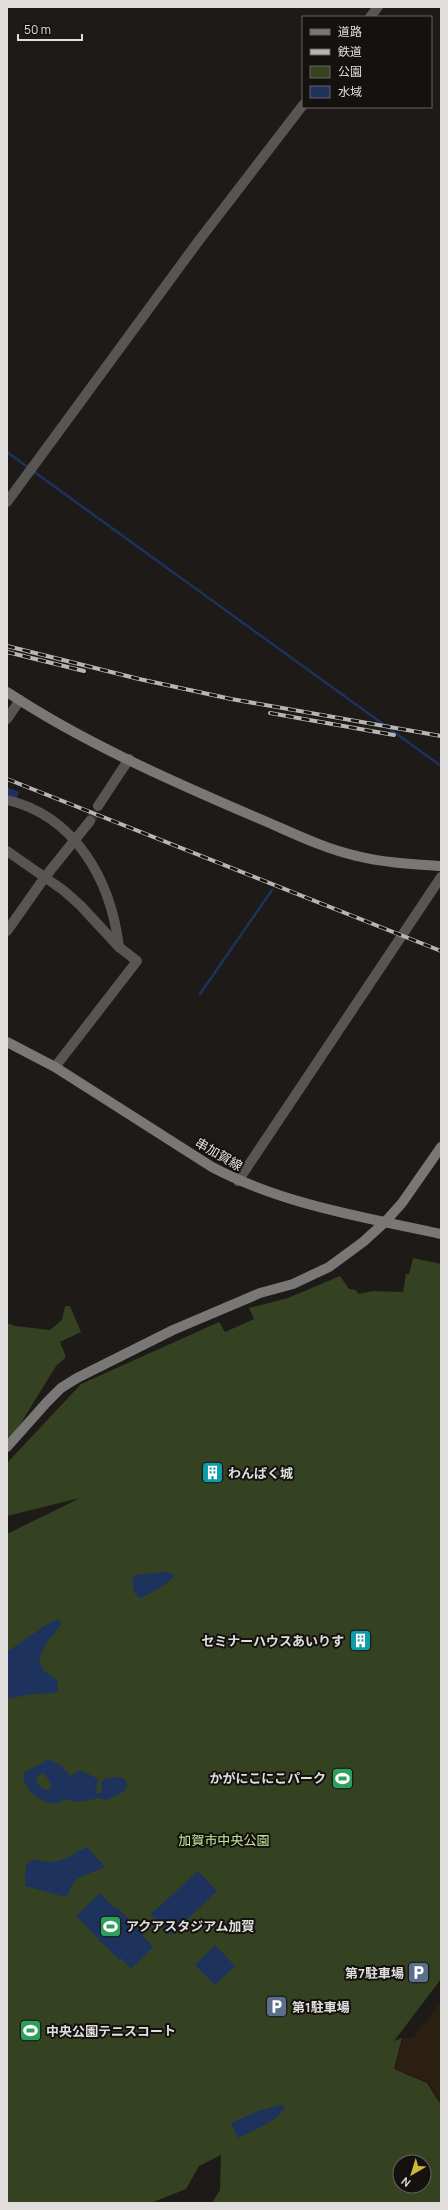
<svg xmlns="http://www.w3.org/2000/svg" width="448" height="2210" viewBox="0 0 448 2210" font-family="Manrope,'Noto Sans JP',sans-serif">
<rect width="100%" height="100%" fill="#1d1a18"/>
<path fill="#2b1f11" d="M441,2002V2103L428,2082L395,2069L403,2038H413Z"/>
<g fill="#354222" fill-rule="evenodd">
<path d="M413,1258L441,1264V1979L394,2041L402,2038L394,2069L427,2083L441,2105V2203H212L220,2190L221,2155L199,2166L186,2189L151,2203H7V1534L80,1498L7,1516V1463L81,1384L219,1322L225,1332L254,1319L249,1308L288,1298L340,1276L349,1289L356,1290L358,1294L373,1291L403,1292L406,1274H409ZM400,2162H424V2186H400Z"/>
<path d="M65,1306H70L81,1332L60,1342L66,1357L56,1366L16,1431L7,1440V1323L15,1326L50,1330L62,1320Z"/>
</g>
<g fill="#1d325d" fill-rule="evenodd">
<path d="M7,787L19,792L17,799L7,796Z"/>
<path d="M165,1572L172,1573L174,1576C172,1581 146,1597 140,1598L135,1594L132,1581L135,1575Z"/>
<path d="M58,1619L61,1622V1625L45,1645L39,1660L43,1670L57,1680L58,1689L56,1693L32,1694L7,1699V1652L46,1625Z"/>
<path d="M47,1759L61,1765L70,1776L80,1770L98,1779L96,1794L102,1792L101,1782L104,1779L118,1777L126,1780C131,1793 115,1795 107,1800L100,1798L79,1802L62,1799L59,1803C43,1806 24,1791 23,1775C28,1767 38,1769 47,1759ZM44,1773L51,1784L50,1790C41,1790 36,1785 37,1776Z"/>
<path d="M87,1847L105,1867L78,1878L73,1883L66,1897L25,1886C26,1880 24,1870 27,1864C32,1855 45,1863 53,1862C65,1861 76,1852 87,1847Z"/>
<path d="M198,1871L217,1891L171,1935L151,1914Z"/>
<path d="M100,1893L114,1908L116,1907L144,1933L142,1935L153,1947L131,1969L121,1958L119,1960L76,1916Z"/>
<path d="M215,1945L235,1966L215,1985L195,1965Z"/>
<path d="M282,2105L285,2107C276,2123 253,2130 238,2138L231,2123L258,2111Z"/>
</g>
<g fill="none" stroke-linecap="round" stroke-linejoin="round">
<g stroke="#1d325d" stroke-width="2.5">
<path d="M7,452L29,468"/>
<path d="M33,471L441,766"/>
<path d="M200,994L272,890"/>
</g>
<path stroke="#3a3735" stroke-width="10" stroke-dasharray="10 5" stroke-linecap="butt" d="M90,821L98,806"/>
<g stroke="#575655" stroke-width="10">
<path d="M370,17L378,7"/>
<path d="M7,502L197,243L303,105"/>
<path d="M7,719L20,700"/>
<path d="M7,800C76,816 111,881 119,947L137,961L55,1067"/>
<path d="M98,806L129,759"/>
<path d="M7,851L63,890L80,905L119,947"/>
<path d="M7,931L45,877L90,821"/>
<path d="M238,1181L441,877"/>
</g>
<g stroke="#797876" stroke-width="10">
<path d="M7,692C83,742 169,780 253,816C287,830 321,848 357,856C385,863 413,864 441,866"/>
<path d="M7,1042L55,1067L212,1167C284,1205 363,1217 441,1234"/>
<path d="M7,1447L47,1402L61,1388L77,1378L173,1330L260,1293L293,1284L329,1267L363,1242L385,1222L402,1203L441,1147"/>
</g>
<defs>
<g id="rail">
<path d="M7,646L139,679L231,699L441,736"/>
<path d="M7,652L84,671"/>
<path d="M270,713L394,735"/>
<path d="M7,779L441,951"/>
</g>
</defs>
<use href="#rail" stroke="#b8b6b4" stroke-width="4"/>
<use href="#rail" stroke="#14110f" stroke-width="2.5" stroke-dasharray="8" stroke-linecap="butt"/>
</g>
<defs>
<symbol id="building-square" viewBox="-11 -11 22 22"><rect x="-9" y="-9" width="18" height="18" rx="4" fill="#0f9aa8" stroke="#14110f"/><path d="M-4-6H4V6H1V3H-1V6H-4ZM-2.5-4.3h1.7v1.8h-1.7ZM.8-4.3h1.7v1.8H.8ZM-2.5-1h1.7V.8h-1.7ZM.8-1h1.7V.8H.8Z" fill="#fff"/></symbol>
<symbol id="stadium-square" viewBox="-11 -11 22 22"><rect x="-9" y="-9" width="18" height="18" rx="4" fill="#2e9e5b" stroke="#14110f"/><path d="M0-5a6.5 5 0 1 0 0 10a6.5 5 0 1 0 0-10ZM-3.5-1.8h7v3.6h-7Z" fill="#fff"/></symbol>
<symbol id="parking-square" viewBox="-11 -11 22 22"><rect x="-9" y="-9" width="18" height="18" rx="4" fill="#5c6f8a" stroke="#14110f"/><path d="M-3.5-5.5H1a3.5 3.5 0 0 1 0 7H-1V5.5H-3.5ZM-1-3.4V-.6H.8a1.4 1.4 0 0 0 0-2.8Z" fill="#fff"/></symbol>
</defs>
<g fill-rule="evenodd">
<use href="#building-square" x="200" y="1460" width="25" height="25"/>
<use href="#building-square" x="348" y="1628" width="25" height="25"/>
<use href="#stadium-square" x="330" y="1766" width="25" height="25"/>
<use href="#stadium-square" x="98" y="1914" width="25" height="25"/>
<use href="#parking-square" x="406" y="1960" width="25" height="25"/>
<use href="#parking-square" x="264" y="1994" width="25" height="25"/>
<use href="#stadium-square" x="18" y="2018" width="25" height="25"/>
</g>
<g text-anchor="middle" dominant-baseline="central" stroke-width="4" stroke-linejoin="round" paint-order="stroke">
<g font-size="13" fill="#e0dedc" stroke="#14110f">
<text transform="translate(219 1154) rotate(30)">串加賀線</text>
</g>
<g font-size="13" font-weight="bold" fill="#e0dedc" stroke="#14110f" text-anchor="start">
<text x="228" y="1473">わんぱく城</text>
<text x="344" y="1641" text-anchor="end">セミナーハウスあいりす</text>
<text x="326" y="1778" text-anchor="end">かがにこにこパーク</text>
<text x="126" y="1926">アクアスタジアム加賀</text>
<text x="404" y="1973" text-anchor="end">第7駐車場</text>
<text x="292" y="2007">第1駐車場</text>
<text x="46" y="2031">中央公園テニスコート</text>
</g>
<g font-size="13" fill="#c4e797" stroke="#14110f">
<text x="224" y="1840">加賀市中央公園</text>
</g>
</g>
<rect width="448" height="2210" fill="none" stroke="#e0dedc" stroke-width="16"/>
<rect x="302" y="16" width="130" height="92" fill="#14110f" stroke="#666361"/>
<rect x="310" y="29" width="20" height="6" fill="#797876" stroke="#666361"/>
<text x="338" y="36" font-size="12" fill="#e0dedc">道路</text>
<rect x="310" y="49" width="20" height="6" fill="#b8b6b4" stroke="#666361"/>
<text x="338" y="56" font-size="12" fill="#e0dedc">鉄道</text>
<rect x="310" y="66" width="20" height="12" fill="#354222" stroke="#666361"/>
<text x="338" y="76" font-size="12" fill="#e0dedc">公園</text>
<rect x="310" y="86" width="20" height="12" fill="#1d325d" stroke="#666361"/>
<text x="338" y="96" font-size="12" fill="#e0dedc">水域</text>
<g transform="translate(412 2174) rotate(218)"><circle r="19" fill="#14110f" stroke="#666361"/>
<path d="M0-3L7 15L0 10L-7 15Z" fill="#d1b736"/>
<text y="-6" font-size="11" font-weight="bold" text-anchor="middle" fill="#e0dedc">N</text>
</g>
<path d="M18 34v6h64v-6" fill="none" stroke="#e0dedc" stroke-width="2"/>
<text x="24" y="34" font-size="12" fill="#e0dedc" stroke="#14110f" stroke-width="3" paint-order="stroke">50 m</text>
</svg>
